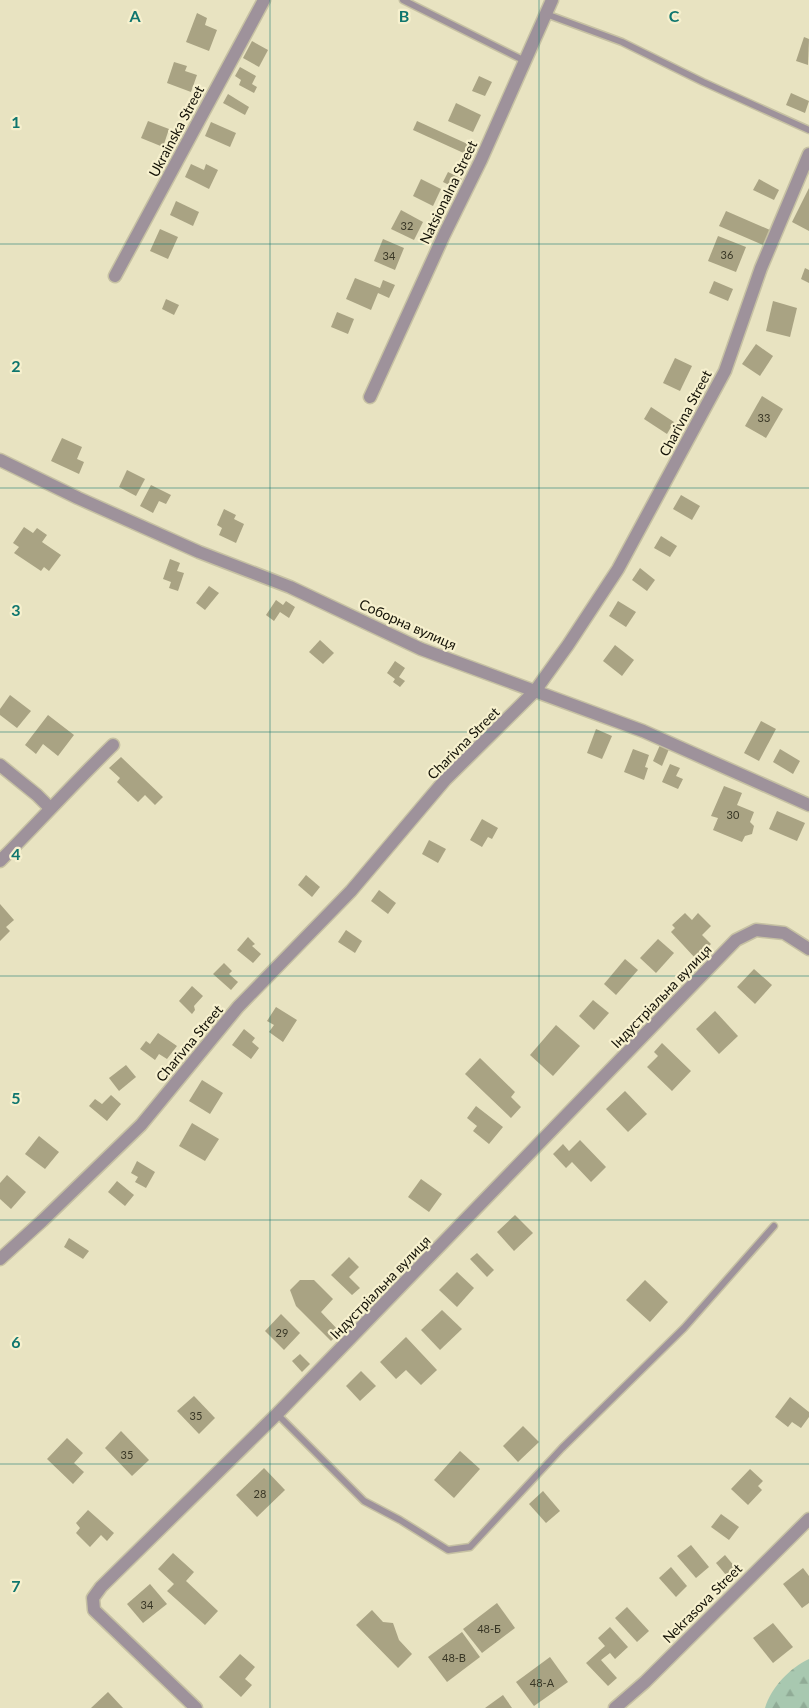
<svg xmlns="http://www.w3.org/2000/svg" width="809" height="1708" viewBox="0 0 809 1708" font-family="Lato,sans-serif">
<defs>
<pattern id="forest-firs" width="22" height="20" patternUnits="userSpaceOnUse" patternTransform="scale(1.25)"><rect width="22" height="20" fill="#a8c8b0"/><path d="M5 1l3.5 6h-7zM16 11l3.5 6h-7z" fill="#90ab96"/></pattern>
</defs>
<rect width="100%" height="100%" fill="#e8e3c1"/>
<path fill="url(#forest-firs)" d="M809,1659V1708H765C771,1687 790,1668 809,1659Z"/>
<g fill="#a9a383">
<path d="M197,13L207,18L205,25L217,30L209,51L186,42Z"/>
<path d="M804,37L809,39L808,65L796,61Z"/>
<path d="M252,41L268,50L259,67L243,58Z"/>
<path d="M174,62L187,66L185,71L197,75L191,92L167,83Z"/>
<path d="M240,67L256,76L252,84L257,87L254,93L239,85L241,80L235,76Z"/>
<path d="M479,76L492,82L485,96L472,91Z"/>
<path d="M791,93L809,101L805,113L786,105Z"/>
<path d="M228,94L249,107L245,115L223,103Z"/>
<path d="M456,103L481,115L473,132L448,121Z"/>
<path d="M148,121L169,129L163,147L141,138Z"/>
<path d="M417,121L472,146L468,155L413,130Z"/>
<path d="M211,122L236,133L230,147L205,136Z"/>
<path d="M191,164L204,170L206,164L218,170L209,189L185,177Z"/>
<path d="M448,172L462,179L457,189L443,182Z"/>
<path d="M421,179L441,189L433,206L413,196Z"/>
<path d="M759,179L779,190L774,200L753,190Z"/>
<path d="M809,188V231L792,222Z"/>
<path d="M176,201L199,212L193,226L170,215Z"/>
<path d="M401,210L423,222L414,240L391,229Z"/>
<path d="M726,211L770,230L763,245L719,226Z"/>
<path d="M160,229L178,237L168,259L150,251Z"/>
<path d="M718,236L746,247L736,272L708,261Z"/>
<path d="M383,239L404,248L395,270L374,261Z"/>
<path d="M805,268L809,270V283L801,279Z"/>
<path d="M355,278L380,288L383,280L395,285L389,298L378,293L371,310L346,299Z"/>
<path d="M714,281L733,289L728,301L709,293Z"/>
<path d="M166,299L179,305L174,315L162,309Z"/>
<path d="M773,301L797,308L790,337L766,331Z"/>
<path d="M337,312L354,319L348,334L331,327Z"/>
<path d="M756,344L773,356L760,376L742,364Z"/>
<path d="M675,358L692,366L680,391L663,383Z"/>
<path d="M762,396L783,409L766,438L745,426Z"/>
<path d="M651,407L674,422L667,434L644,419Z"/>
<path d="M62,438L82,447L77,459L84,462L79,474L51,461Z"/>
<path d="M127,470L145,479L136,496L119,487Z"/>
<path d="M151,485L171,495L166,504L159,501L153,513L140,506Z"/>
<path d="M681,495L700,506L692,520L673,509Z"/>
<path d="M224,509L236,515L234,519L244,524L236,543L219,535L222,528L217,525Z"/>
<path d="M24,527L33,533L37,528L47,535L42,542L61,555L49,571L44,567L41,571L14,553L19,547L13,543Z"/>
<path d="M661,536L677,546L670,557L654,548Z"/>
<path d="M170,559L180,563L177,571L184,573L178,591L169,588L171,582L163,579Z"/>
<path d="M640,568L655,580L647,591L632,580Z"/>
<path d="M209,586L219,593L205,610L196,603Z"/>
<path d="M276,600L283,605L286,601L295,607L289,618L280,612L274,621L266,615Z"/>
<path d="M618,601L636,612L626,627L609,616Z"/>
<path d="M320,640L334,653L323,664L309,652Z"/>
<path d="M615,645L634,660L622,676L603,661Z"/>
<path d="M395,661L405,668L399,677L405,681L400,687L393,682L395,679L387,673Z"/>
<path d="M10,695L31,711L17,728L0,715V709Z"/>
<path d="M48,715L74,735L58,756L43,744L36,754L25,745Z"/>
<path d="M761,721L776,729L759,761L744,753Z"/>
<path d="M596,729L612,736L602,759L587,753Z"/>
<path d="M660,745L669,749L662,766L653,761Z"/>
<path d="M633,749L649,755L645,767L648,768L644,780L624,772Z"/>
<path d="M780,749L800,761L793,774L773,762Z"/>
<path d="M121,757L163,797L155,805L145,795L138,802L117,782L120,778L109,768Z"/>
<path d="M670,764L680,768L676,776L683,779L678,789L662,782Z"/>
<path d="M724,786L742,793L737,805L754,812L750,822L754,826L752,834L745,836L742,842L713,830L718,818L711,816Z"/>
<path d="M777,811L805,823L797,841L769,829Z"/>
<path d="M482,819L498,828L492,839L488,837L482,847L470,840Z"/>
<path d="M429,840L446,849L438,863L422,854Z"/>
<path d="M306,875L320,887L312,897L298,885Z"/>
<path d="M379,890L396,903L388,914L371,901Z"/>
<path d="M0,904L14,920L6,927L10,931L0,941Z"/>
<path d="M685,913L692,920L698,913L711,926L702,935L711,944L696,959L671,932L675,928L672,925Z"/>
<path d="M346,930L362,941L355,953L338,942Z"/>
<path d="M248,937L255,944L252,946L261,954L253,963L237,950Z"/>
<path d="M658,939L674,953L656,973L640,958Z"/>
<path d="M625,959L638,970L616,995L604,984Z"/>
<path d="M224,963L232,971L229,974L238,982L231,990L213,974Z"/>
<path d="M754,969L772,985L755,1004L737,987Z"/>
<path d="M192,986L203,996L194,1006L195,1010L192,1014L179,1001Z"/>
<path d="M593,1000L609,1013L594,1030L579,1016Z"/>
<path d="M276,1007L297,1020L283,1042L269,1032L274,1025L267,1021Z"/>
<path d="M715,1011L738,1036L719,1054L696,1029Z"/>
<path d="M556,1025L580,1046L553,1076L530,1055Z"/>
<path d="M244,1029L255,1038L252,1042L259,1048L251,1059L232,1045Z"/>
<path d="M158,1033L177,1046L167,1059L159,1054L155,1060L140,1049L146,1041L150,1044Z"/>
<path d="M662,1043L691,1071L672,1091L647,1067L658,1056L654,1052Z"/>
<path d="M480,1058L515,1092L511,1097L521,1107L511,1118L465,1074Z"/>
<path d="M126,1065L136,1077L119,1091L109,1078Z"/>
<path d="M202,1080L223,1093L210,1114L189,1101Z"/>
<path d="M625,1091L647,1114L628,1132L606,1109Z"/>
<path d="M111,1095L121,1104L107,1121L89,1106L95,1099L102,1104Z"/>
<path d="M476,1106L503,1127L489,1144L473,1131L477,1126L467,1118Z"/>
<path d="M192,1123L219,1139L205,1161L179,1146Z"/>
<path d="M39,1136L59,1152L45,1169L25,1154Z"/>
<path d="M580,1140L606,1167L591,1182L572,1162L566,1168L553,1154L563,1144L569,1151Z"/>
<path d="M137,1161L155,1172L146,1188L135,1182L138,1177L131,1173Z"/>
<path d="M7,1175L26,1192L11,1209L0,1199V1183Z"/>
<path d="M421,1179L442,1194L429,1212L408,1197Z"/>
<path d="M117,1181L134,1195L125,1206L108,1192Z"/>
<path d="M515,1215L533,1233L514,1251L497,1232Z"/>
<path d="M69,1238L89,1251L83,1259L64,1247Z"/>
<path d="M477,1253L494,1270L487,1277L470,1259Z"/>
<path d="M349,1257L359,1267L349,1277L360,1288L352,1295L331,1275Z"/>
<path d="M457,1272L474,1288L457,1307L439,1290Z"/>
<path d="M300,1280H314L333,1299L321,1312L340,1332L331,1341L296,1306L290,1290Z"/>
<path d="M645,1280L668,1302L650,1322L626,1300Z"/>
<path d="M442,1310L462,1329L440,1350L421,1330Z"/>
<path d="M281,1314L300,1333L284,1350L265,1331Z"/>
<path d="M406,1337L437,1370L421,1385L406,1370L396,1379L380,1362Z"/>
<path d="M300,1354L310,1364L302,1372L292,1361Z"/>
<path d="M361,1371L376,1386L360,1401L346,1386Z"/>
<path d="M194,1396L215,1418L199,1434L177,1411Z"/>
<path d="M790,1397L809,1412V1417L801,1428L792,1422L788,1427L775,1417Z"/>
<path d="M523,1426L539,1442L518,1462L503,1446Z"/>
<path d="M121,1431L149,1460L132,1476L105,1448Z"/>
<path d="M67,1438L83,1453L74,1463L84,1472L73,1484L47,1459Z"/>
<path d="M460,1451L480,1469L454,1498L434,1480Z"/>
<path d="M264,1468L285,1490L257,1517L236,1495Z"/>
<path d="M750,1469L763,1481L758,1486L762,1490L748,1505L731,1489Z"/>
<path d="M543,1491L560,1511L546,1523L529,1504Z"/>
<path d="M88,1510L114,1533L107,1541L101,1535L90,1547L76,1533L80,1528L76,1523Z"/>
<path d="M721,1514L739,1527L729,1540L711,1527Z"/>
<path d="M691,1545L709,1567L696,1578L677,1556Z"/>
<path d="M173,1553L194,1572L186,1581L218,1611L205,1625L167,1591L174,1584L158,1569Z"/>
<path d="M725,1555L735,1567L726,1575L716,1563Z"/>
<path d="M671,1567L687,1586L676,1597L659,1578Z"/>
<path d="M803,1568L809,1576V1603L802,1608L783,1584Z"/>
<path d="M150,1584L167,1604L143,1623L127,1604Z"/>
<path d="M497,1603L515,1628L482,1653L463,1629Z"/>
<path d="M627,1607L649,1631L637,1642L615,1618Z"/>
<path d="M372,1610L383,1622L393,1623L399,1640L412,1654L398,1668L356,1625Z"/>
<path d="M773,1623L793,1647L773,1663L753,1638Z"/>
<path d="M610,1627L628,1647L615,1659L610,1653L601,1660L617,1678L608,1686L586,1663L605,1646L598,1638Z"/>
<path d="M462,1632L480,1657L447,1682L428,1657Z"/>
<path d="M240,1654L255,1667L245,1679L252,1685L241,1697L219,1677Z"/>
<path d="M550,1657L568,1682L534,1706L516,1682Z"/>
<path d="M108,1692L123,1708H91Z"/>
<path d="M503,1695L512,1708H485Z"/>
</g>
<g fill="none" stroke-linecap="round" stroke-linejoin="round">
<defs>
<g id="service">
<path d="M403,0L525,61"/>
<path d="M546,14L622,42L703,82L809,130"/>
<path d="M277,1414L364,1501L400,1520L448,1550L470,1547L562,1448L684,1328L774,1226"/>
</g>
<g id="minor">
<path d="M115,276L264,0"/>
<path d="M370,397L444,235L481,160L552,0"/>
<path d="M0,460L78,498L199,552L290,587L421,649L643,731L809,805"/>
<path d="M0,765L37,795L50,808"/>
<path d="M0,861C38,823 74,783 113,745"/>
<path d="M0,1259L42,1221L141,1125L238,1007L351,891L445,780L535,691L568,645L618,569L725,371L761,268L809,154"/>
<path d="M196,1708L94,1610L93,1598L101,1587L277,1414L736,940L756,930L784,933L809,949"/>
<path d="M615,1708L645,1682L809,1519"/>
</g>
</defs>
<use href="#service" stroke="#c6c1a3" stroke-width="9"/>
<use href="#minor" stroke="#c6c1a3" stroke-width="15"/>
<use href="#service" stroke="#9e929b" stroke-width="6"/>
<use href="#minor" stroke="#9e929b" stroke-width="12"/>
</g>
<path fill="none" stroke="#0f766e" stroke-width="1" stroke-opacity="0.55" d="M270,0V1708M539,0V1708M0,244H809M0,488H809M0,732H809M0,976H809M0,1220H809M0,1464H809"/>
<g text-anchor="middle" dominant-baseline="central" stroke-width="4.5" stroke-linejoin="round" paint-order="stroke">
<g font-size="11" fill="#383625">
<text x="407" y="225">32</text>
<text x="727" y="254">36</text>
<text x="389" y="255">34</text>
<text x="764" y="417">33</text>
<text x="733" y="814">30</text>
<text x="282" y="1332">29</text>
<text x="196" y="1415">35</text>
<text x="127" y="1454">35</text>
<text x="260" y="1493">28</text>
<text x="147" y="1604">34</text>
<text x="489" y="1628">48-Б</text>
<text x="454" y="1657">48-В</text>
<text x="542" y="1682">48-А</text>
</g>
<g font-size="14" fill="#131106" stroke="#f6f0ce">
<text transform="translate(176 131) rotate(-62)">Ukrainska Street</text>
<text transform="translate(448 192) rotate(-64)">Natsionalna Street</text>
<text transform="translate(685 413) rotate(-62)">Charivna Street</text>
<text transform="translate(408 624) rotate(24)">Соборна вулиця</text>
<text transform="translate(463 743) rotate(-45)">Charivna Street</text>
<text transform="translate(661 996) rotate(-46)">Індустріальна вулиця</text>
<text transform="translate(189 1043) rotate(-50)">Charivna Street</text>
<text transform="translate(380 1287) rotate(-46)">Індустріальна вулиця</text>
<text transform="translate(702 1603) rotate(-45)">Nekrasova Street</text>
</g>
</g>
<g font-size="16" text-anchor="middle" font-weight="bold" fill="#0f766e" stroke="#f6f0ce" stroke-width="4.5" stroke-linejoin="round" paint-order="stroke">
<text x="135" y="22">A</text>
<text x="404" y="22">B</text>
<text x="674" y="22">C</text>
<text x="16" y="128">1</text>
<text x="16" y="372">2</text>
<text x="16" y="616">3</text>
<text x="16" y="860">4</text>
<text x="16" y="1104">5</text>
<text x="16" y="1348">6</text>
<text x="16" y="1592">7</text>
</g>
</svg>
